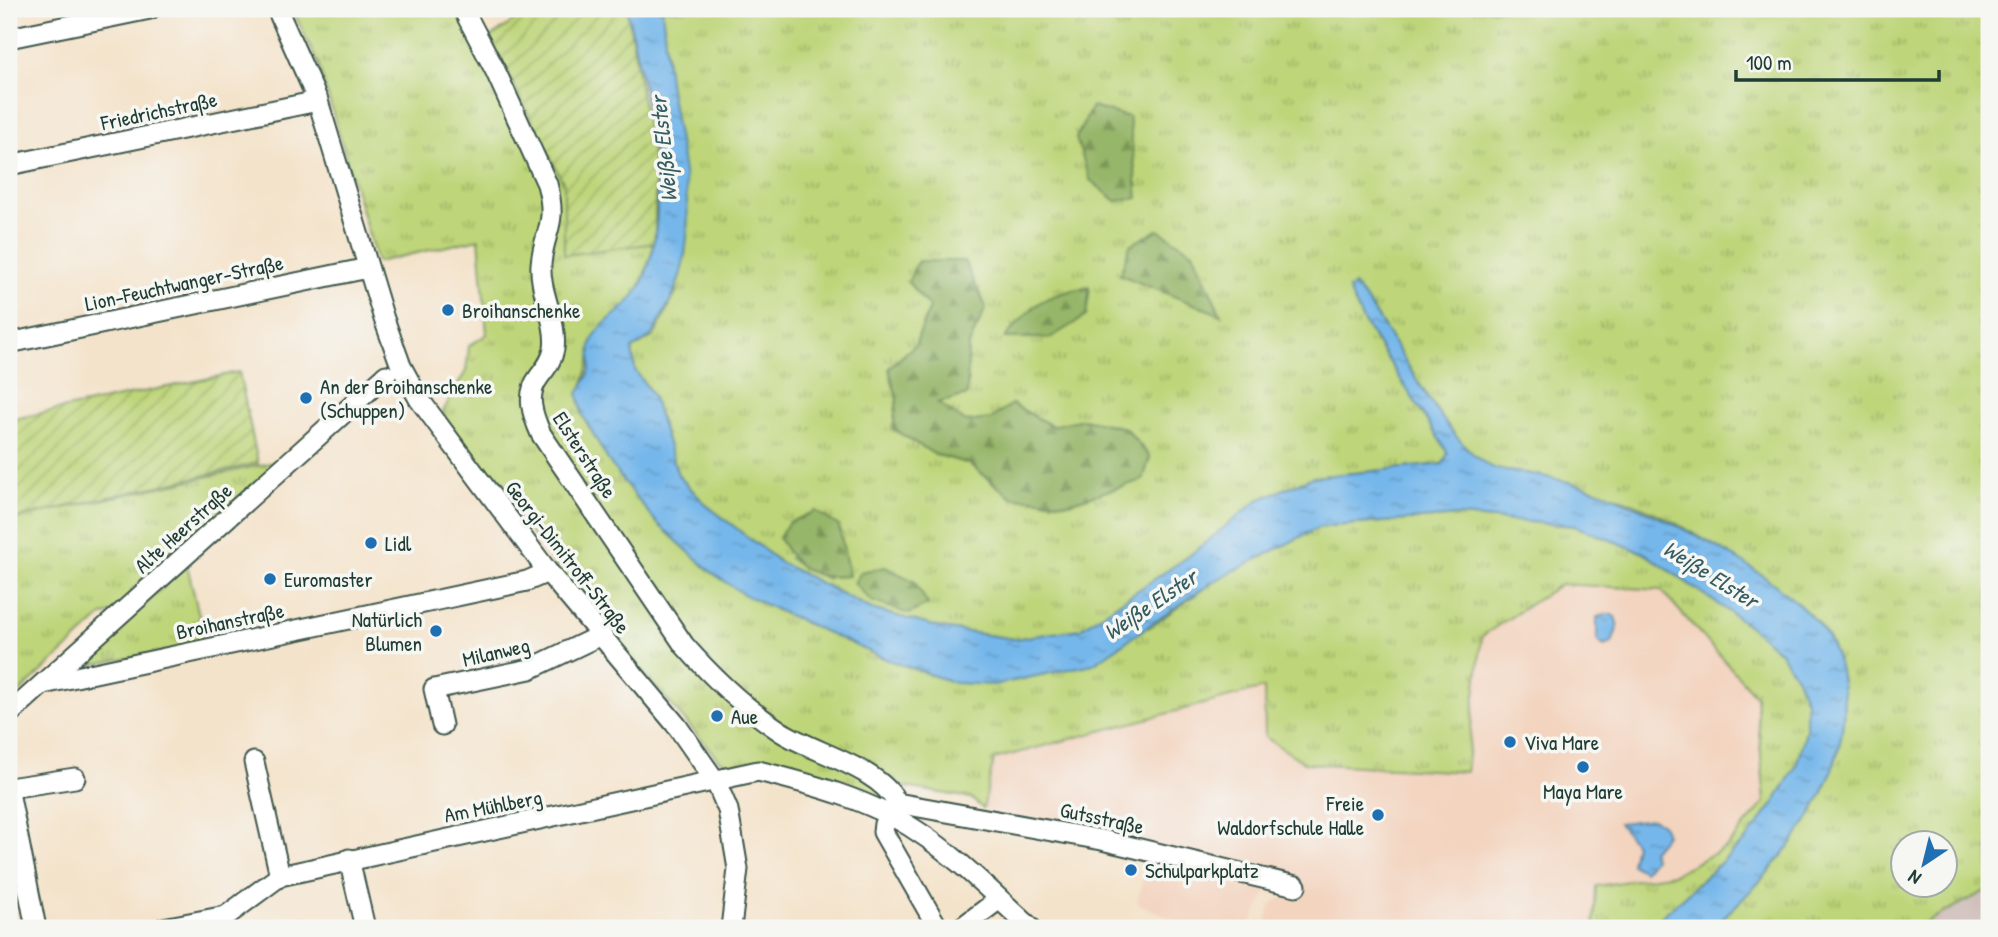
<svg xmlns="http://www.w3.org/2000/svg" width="1998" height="937" viewBox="0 0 1998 937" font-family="'Patrick Hand',sans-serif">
<defs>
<pattern id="grass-tufts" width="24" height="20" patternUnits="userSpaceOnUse" patternTransform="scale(1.75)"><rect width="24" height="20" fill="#bed579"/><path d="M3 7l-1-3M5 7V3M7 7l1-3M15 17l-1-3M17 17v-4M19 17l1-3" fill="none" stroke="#9aae64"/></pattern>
<pattern id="forest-firs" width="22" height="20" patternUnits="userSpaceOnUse" patternTransform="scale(1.75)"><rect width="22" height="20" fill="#96b669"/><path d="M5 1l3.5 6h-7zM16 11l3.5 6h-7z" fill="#7a9557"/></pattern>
<pattern id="garden-furrows" width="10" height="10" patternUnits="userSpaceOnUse" patternTransform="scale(1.75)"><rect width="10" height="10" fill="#bed579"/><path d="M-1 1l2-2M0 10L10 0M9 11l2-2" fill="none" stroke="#9aae64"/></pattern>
<pattern id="water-ripples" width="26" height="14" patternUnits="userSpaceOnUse" patternTransform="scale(1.75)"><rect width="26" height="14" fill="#76b7eb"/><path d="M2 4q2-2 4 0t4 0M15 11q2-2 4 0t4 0" fill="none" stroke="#6096bf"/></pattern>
</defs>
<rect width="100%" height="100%" fill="#f6f6f2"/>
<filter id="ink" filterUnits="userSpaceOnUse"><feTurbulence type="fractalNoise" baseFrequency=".0143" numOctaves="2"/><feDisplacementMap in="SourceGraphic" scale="14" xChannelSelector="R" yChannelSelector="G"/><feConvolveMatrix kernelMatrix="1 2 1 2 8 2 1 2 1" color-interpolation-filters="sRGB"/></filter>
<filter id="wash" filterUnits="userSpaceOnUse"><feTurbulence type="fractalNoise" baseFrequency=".00686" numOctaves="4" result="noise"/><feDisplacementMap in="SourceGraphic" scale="28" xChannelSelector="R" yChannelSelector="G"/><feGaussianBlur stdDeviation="1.57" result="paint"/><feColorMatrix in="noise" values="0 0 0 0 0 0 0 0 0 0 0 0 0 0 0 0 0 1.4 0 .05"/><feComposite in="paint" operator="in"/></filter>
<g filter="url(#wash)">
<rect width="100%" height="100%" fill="#f4e3cb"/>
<path fill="#f3d4bf" d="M1560,584L1661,590L1756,696L1765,802L1727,847L1674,874L1596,886L1594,928H1264L1271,904L1292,893L1295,874L1277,871L1249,928H1191L1137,903L1151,847L983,809L994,759L1264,688L1466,772L1482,636Z"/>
<path fill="#cfc0bb" d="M1989,889V928H1915Z"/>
<g fill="url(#grass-tufts)" stroke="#6e8956" stroke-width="2" fill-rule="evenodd">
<path d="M292,9H453L490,38L564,184V254L655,243C647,266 642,289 626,308C619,316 607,320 601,329C588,354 591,369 578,395L583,416L608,460L631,491L657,523L711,572L779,611L888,660L955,683L1150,627L1216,580L1320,527L1459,516L1575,526L1644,553L1748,625L1779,651L1797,678L1806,701V731L1796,766L1776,800L1748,838L1649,928H1594L1596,886L1674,874L1727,847L1765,802L1756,696L1661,590L1561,584L1482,636L1466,772L1305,763L1265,737L1264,688L994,759L983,809L971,798L900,786L883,803L768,763L729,764L719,760L586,606L442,413L466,371L469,346L487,334L479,239L377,262L318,63Z"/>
<path d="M662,9H1989V889L1915,928H1711C1778,870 1851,787 1843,692C1841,667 1835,644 1818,624C1797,600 1769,583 1743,565C1703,537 1655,509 1608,494C1582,485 1553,478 1526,473C1515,471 1499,472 1489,467C1440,437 1396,334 1354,285L1363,321L1448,453L1443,464L1313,477L1258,500L1189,556L1080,629L1014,639L941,628L872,609L781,563L705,504L678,475L652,394L635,370L632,349L654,336L677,291L669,88ZM908,282L985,307L968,347L967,395L937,403L966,422L991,419L1012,404L1052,426L1083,419L1125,428L1150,457L1142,480L1068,503L1011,497L970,464L934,454L893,429L897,399L889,368L915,345L930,307ZM839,526L843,554L828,579L802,568L789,558ZM1904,842H1946V884H1904Z"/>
<path d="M279,461L115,612L102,616L9,702V520Z"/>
<path d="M187,565L206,644L75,668Z"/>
</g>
<g fill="url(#forest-firs)" stroke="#5a7a4e" stroke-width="2">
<path d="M1092,107L1129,117L1138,198L1116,201L1090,180L1076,138Z"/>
<path d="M1158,230L1193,252L1221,315L1120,275L1130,245Z"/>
<path d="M918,261H964L986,307L968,347L967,395L938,403L966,422L991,419L1012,404L1052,426L1083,419L1125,428L1150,457L1143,480L1068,503L1011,497L970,464L934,454L893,429L897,399L889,368L915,345L930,308L908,282Z"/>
<path d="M1090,287L1086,316L1050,338H1005C1035,302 1044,294 1090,287Z"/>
<path d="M816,511L839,526L849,576C813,580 796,569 779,538L788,523Z"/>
<path d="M885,567L914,581L928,604L909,614L871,601L854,583L861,572Z"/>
</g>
<g fill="url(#garden-furrows)" stroke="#6e8956" stroke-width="2">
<path d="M530,9H627L655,172V243L564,255V184L490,38Z"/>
<path d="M239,372L258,463L9,520V420Z"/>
</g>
<g fill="url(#water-ripples)" stroke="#4a7a90" stroke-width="2">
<path d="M627,9H662C665,35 666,62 670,88C681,164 706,240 665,311C652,335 656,335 632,349L635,370L652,394L678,475L705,504L781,563L871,609L941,628L1014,639L1080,629L1189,556L1258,500L1313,477L1443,464L1448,453L1363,321L1349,291L1354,285C1396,334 1438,435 1489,466C1498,472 1515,471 1525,473C1553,478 1587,485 1612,496C1680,525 1769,568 1818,624C1835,644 1841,667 1843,692C1851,787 1778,870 1711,928H1649L1748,838L1776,800L1796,766L1806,731V701L1797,678L1779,651L1748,625L1644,553L1575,526L1459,516L1320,527L1216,580L1093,664L994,685L955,683L888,660L779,611L743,594L711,572L657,523L631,491L608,460L583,416L578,394C581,387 588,378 590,370C592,359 588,350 593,339C603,318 630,309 642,283C677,205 643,90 627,9Z"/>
<path d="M1610,614L1615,617L1618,626L1612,643L1604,646L1597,640V617Z"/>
<path d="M1653,819L1662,824L1666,834L1652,851L1654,859L1644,871L1631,864L1635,844L1619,823Z"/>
</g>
</g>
<g filter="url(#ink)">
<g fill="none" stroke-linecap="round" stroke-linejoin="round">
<defs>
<g id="minor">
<path d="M277,9L318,101L384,319L401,366L419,399L548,572L677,726L716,782L728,810L738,869L731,928"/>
<path d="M463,9L495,70L547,184C558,226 544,229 541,264C539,293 558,321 554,349C552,361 545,369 539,377C525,395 533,416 541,434L684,645C713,678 743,707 780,731C813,753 879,767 897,803L884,824L883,832L938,928"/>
<path d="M9,38L150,9"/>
<path d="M9,165L318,101"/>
<path d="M9,343L368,268"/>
<path d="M43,684L527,581L548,572"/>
<path d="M9,714L386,375"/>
<path d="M442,725L434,689L530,669L599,636"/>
<path d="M254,762L280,876"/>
<path d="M9,788L75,778"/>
<path d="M9,792L36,928"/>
<path d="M897,803L1102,840L1296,886"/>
<path d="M349,859L365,928"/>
<path d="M163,928L226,916L280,876L758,771C811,784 871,800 917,831C959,858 994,895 1031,928"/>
<path d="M961,928L998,900"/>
</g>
</defs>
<use href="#minor" stroke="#3f564b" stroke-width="23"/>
<use href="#minor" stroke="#fff" stroke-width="19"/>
</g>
</g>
<g fill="#1f6fb2" stroke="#f6f6f2" stroke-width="2.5">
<circle cx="448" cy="310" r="7"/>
<circle cx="306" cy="398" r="7"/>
<circle cx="371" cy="543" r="7"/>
<circle cx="270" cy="579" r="7"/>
<circle cx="436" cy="631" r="7"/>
<circle cx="717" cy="716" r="7"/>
<circle cx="1510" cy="742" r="7"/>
<circle cx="1583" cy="767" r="7"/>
<circle cx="1378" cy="815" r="7"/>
<circle cx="1131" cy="870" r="7"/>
</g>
<g text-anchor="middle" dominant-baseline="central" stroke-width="7" stroke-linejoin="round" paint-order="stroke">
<g font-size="21" fill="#1f3d34" stroke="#f6f6f2">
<text transform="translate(159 111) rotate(-12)">Friedrichstraße</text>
<text transform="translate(184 283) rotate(-12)">Lion-Feuchtwanger-Straße</text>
<text transform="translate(585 455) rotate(57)">Elsterstraße</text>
<text transform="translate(183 528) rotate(-42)">Alte Heerstraße</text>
<text transform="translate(568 557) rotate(52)">Georgi-Dimitroff-Straße</text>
<text transform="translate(230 621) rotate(-12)">Broihanstraße</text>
<text transform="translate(496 652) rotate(-13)">Milanweg</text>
<text transform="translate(493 806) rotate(-11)">Am Mühlberg</text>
<text transform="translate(1102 818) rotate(12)">Gutsstraße</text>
</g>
<g font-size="21" fill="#1f3d34" stroke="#f6f6f2" text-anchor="start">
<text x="462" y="310">Broihanschenke</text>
<text x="320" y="386">An der Broihanschenke<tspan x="320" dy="24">(Schuppen)</tspan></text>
<text x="385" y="543">Lidl</text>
<text x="284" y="579">Euromaster</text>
<text x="422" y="619" text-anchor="end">Natürlich<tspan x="422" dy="24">Blumen</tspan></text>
<text x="731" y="716">Aue</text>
<text x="1524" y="742">Viva Mare</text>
<text x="1583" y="791" text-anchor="middle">Maya Mare</text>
<text x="1364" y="803" text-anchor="end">Freie<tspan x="1364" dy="24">Waldorfschule Halle</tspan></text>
<text x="1145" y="870">Schulparkplatz</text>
</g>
<g font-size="23" font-style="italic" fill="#355c62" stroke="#f6f6f2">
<text transform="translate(663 149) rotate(-96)">Weiße Elster</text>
<text transform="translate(1711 574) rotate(32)">Weiße Elster</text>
<text transform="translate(1150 604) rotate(-34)">Weiße Elster</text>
</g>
</g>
<rect width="1998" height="937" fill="none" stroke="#f6f6f2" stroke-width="35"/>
<g transform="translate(1924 864) rotate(215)"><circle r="33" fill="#f6f6f2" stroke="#a0aca6" stroke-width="2"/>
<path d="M0-5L12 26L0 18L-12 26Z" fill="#1f6fb2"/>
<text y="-10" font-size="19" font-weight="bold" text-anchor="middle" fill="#1f3d34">N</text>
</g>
<path d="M1736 70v10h203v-10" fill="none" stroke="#1f3d34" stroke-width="3.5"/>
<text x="1746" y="70" font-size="21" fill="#1f3d34" stroke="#f6f6f2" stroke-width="5" paint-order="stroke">100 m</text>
</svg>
